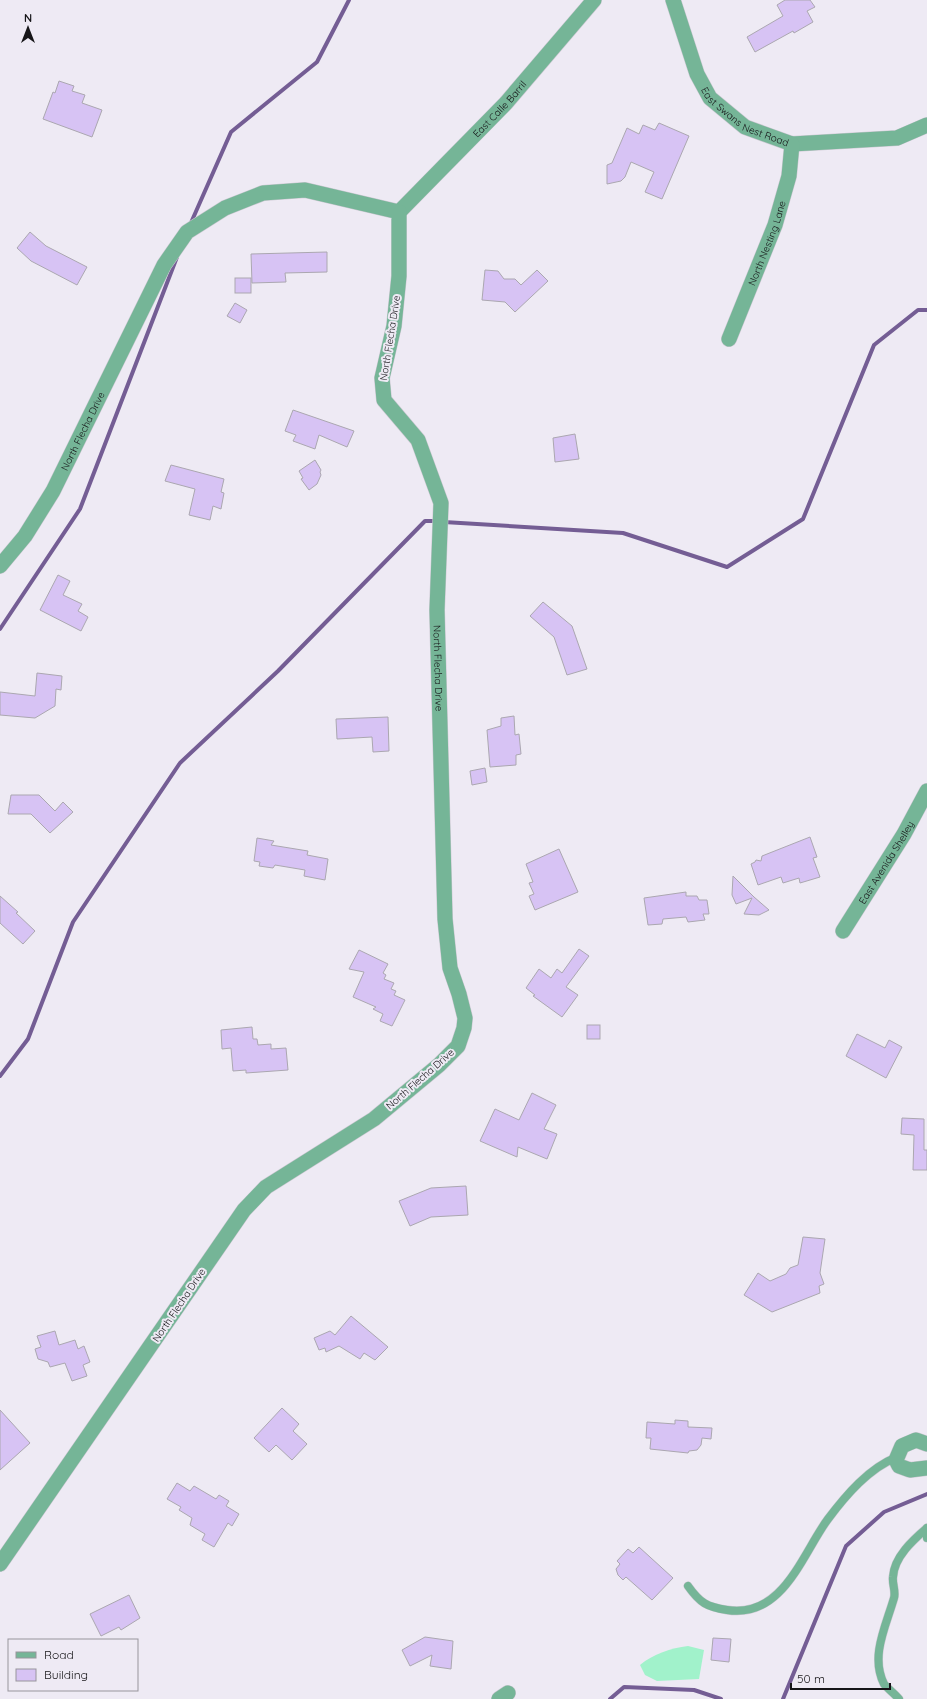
<svg xmlns="http://www.w3.org/2000/svg" width="927" height="1699" viewBox="0 0 927 1699" font-family="Quicksand,sans-serif">
<rect width="100%" height="100%" fill="#eeeaf4"/>
<path fill="#a1f2cb" d="M688,1646L704,1650L699,1679L657,1681L645,1675L640,1665C653,1654 671,1648 688,1646Z"/>
<g fill="none" stroke-linecap="round" stroke-linejoin="round">
<g stroke="#745d94" stroke-width="4">
<path d="M190,225L231,132L317,62L349,0"/>
<path d="M444,522L623,533L727,567L803,519L874,345L918,310H927"/>
<path d="M0,629L80,509L177,257"/>
<path d="M0,1076L28,1039L73,922L180,763L278,671L425,521H437"/>
<path d="M610,1699L624,1687L694,1690L721,1699"/>
<path d="M783,1699L846,1546L884,1512L927,1494"/>
</g>
</g>
<g fill="#d7c3f4" stroke="#aba7b0">
<path d="M785,0H810L815,7L807,11L813,22L794,33L793,31L755,52L747,37L783,16L777,5Z"/>
<path d="M59,81L74,86L72,91L85,95L82,103L102,110L92,137L43,119L53,92L55,93Z"/>
<path d="M659,123L689,136L662,199L645,192L654,172L631,162L625,177L621,181L607,184V165L612,163L627,128L639,134L643,125L655,130Z"/>
<path d="M30,232L46,246L87,267L77,285L31,261L17,248Z"/>
<path d="M327,252V272L285,273L286,282L252,283L251,254Z"/>
<path d="M485,270L498,271L504,279H515L521,285L537,270L548,281L515,312L505,302L482,300Z"/>
<rect x="235" y="278" width="16" height="15"/>
<path d="M235,303L247,310L240,323L227,316Z"/>
<path d="M293,410L354,431L347,447L319,435L315,449L293,441L296,435L285,431Z"/>
<path d="M575,434L579,459L555,462L553,438Z"/>
<path d="M315,460L321,470L320,472L321,475L317,484L309,490L301,479L303,478L299,471Z"/>
<path d="M171,465L224,479L221,492L224,493L221,509L213,506L210,520L189,515L195,489L165,481Z"/>
<path d="M58,575L70,581L63,595L82,604L78,611L88,617L81,631L40,610Z"/>
<path d="M543,602L572,626L587,669L567,675L554,637L530,616Z"/>
<path d="M37,673L62,676L61,690L56,689L55,706L35,718L0,715V692L35,696Z"/>
<path d="M514,716L515,735L519,734L521,754L516,755V765L490,767L487,730L501,726V718Z"/>
<path d="M388,717L389,751L373,752L372,737L337,739L336,719Z"/>
<path d="M485,768L487,782L472,785L470,771Z"/>
<path d="M11,795H39L55,811L63,802L73,812L50,833L31,814H8Z"/>
<path d="M810,837L817,857L813,858L820,877L800,883L799,878L783,883L781,877L758,885L751,864L755,862L756,860L761,861L762,856Z"/>
<path d="M257,838L274,841L271,845L308,851L307,855L328,859L325,880L304,876L305,870L275,865L273,868L259,866L260,862L254,861Z"/>
<path d="M559,849L578,892L535,910L529,896L534,894L529,883L533,882L526,864Z"/>
<path d="M733,876L754,897L769,910L759,915L744,914L752,898L736,904L732,895Z"/>
<path d="M686,892V896H697L699,900H707L709,914H703L705,920L688,922L686,917L663,919L662,924L648,925L644,898Z"/>
<path d="M0,896L18,912L16,913L35,931L23,944L0,923Z"/>
<path d="M579,949L589,956L566,987L578,995L562,1017L533,996L535,995L526,988L539,969L551,978L557,969L562,973Z"/>
<path d="M359,950L388,964L383,973L386,975L384,979L394,983L391,989L396,991L394,995L405,1000L392,1026L380,1021L383,1014L373,1009L376,1007L353,997L364,972L349,969Z"/>
<rect x="587" y="1025" width="13" height="14"/>
<path d="M252,1027L253,1039H257L258,1045L271,1044V1049L286,1048L288,1070L246,1073V1070L233,1071L231,1048L222,1049L221,1030Z"/>
<path d="M857,1034L885,1048L889,1040L902,1047L886,1078L846,1056Z"/>
<path d="M532,1093L556,1105L544,1129L557,1134L547,1159L518,1147L517,1157L480,1141L495,1109L519,1120Z"/>
<path d="M902,1118L924,1119V1150H927V1170H913L914,1135L901,1134Z"/>
<path d="M466,1186L468,1215L431,1217L410,1226L399,1201L431,1188Z"/>
<path d="M803,1237L825,1239L820,1273L824,1284L819,1286L820,1293L772,1312L744,1295L758,1273L770,1281L786,1274L790,1268L798,1265Z"/>
<path d="M351,1316L388,1347L375,1360L364,1353L360,1359L339,1346L326,1352L325,1348L319,1350L314,1338L330,1331L335,1335Z"/>
<path d="M55,1331L59,1345L75,1340L78,1349L84,1346L90,1362L83,1365L87,1376L72,1381L65,1363L50,1367L48,1362L38,1359L35,1349L41,1347L37,1336Z"/>
<path d="M282,1408L299,1424L293,1431L307,1444L292,1460L276,1445L269,1452L254,1438Z"/>
<path d="M0,1410L30,1443L0,1470Z"/>
<path d="M675,1420L688,1421V1427L712,1428L711,1439L702,1438L701,1445L697,1450L689,1451L688,1453L650,1449L651,1438H646L647,1422L675,1424Z"/>
<path d="M177,1483L190,1491L194,1486L216,1499L219,1495L229,1501L226,1506L239,1514L232,1526L228,1523L214,1547L202,1540L205,1534L190,1525L192,1518L179,1510L181,1507L167,1499Z"/>
<path d="M639,1547L673,1578L652,1600L626,1577L623,1580L618,1575L616,1569L620,1564L617,1561L628,1549L633,1553Z"/>
<path d="M129,1595L140,1618L121,1630L119,1627L101,1636L90,1614Z"/>
<path d="M425,1637L453,1641L451,1669L430,1666L432,1655L410,1666L402,1650Z"/>
<path d="M713,1638L731,1639L729,1662L711,1660Z"/>
</g>
<g fill="none" stroke-linecap="round" stroke-linejoin="round">
<defs>
<g id="lane">
<path d="M927,1528V1538"/>
<path d="M688,1586C700,1603 707,1607 727,1610C783,1619 802,1554 828,1519C846,1495 869,1468 897,1457"/>
<path d="M899,1699C895,1694 888,1689 884,1684C870,1656 886,1626 894,1598C896,1591 892,1584 893,1577C894,1557 913,1540 927,1528"/>
</g>
<g id="street">
<path id="s1" d="M673,0L697,74L710,98L745,127L792,144L897,138L927,125"/>
<path id="s2" d="M399,212L506,103L594,0"/>
<path id="s3" d="M729,339L775,225L789,176L792,144"/>
<path id="s4" d="M0,566L25,536L53,491L164,265L187,232L225,208L263,193L305,190L399,212V276L394,326L382,378L384,400L418,440L441,503L437,610L445,919L450,968L459,994L465,1018L464,1028L458,1046L439,1065L374,1119L266,1187L244,1210L0,1564"/>
<path id="s5" d="M843,931L904,834L927,791"/>
<path d="M927,1444L916,1440L902,1446L896,1460L899,1466L910,1470L927,1468"/>
<path d="M499,1699L508,1693"/>
</g>
</defs>
<use href="#lane" stroke="#cbc8d1" stroke-width="9"/>
<use href="#street" stroke="#cbc8d1" stroke-width="16"/>
<use href="#lane" stroke="#75b597" stroke-width="8"/>
<use href="#street" stroke="#75b597" stroke-width="15"/>
</g>
<g text-anchor="middle" dominant-baseline="central" stroke-width="4" stroke-linejoin="round" paint-order="stroke">
<g font-size="10" fill="#161518" stroke="#eeeaf4">
<text stroke="none"><textPath href="#s2" startOffset="144">East Calle Barril</textPath></text>
<text stroke="none"><textPath href="#s1" startOffset="145">East Swans Nest Road</textPath></text>
<text stroke="none"><textPath href="#s3" startOffset="103">North Nesting Lane</textPath></text>
<text transform="translate(390 338) rotate(-81)">North Flecha Drive</text>
<text stroke="none"><textPath href="#s4" startOffset="159">North Flecha Drive</textPath></text>
<text stroke="none"><textPath href="#s4" startOffset="1083">North Flecha Drive</textPath></text>
<text stroke="none"><textPath href="#s5" startOffset="81">East Avenida Shelley</textPath></text>
<text transform="translate(420 1079) rotate(-41)">North Flecha Drive</text>
<text transform="translate(179 1305) rotate(-56)">North Flecha Drive</text>
</g>
</g>
<rect x="8" y="1639" width="130" height="52" fill="#eeeaf4" stroke="#98959c"/>
<rect x="16" y="1652" width="20" height="6" fill="#75b597" stroke="#98959c"/>
<text x="44" y="1659" font-size="12" fill="#161518">Road</text>
<rect x="16" y="1669" width="20" height="12" fill="#d7c3f4" stroke="#98959c"/>
<text x="44" y="1679" font-size="12" fill="#161518">Building</text>
<g transform="translate(28 28)" stroke="#eeeaf4" stroke-width="3" paint-order="stroke">
<path d="M0-3L7 15L0 10L-7 15Z" fill="#161518"/>
<text y="-6" font-size="11" font-weight="bold" text-anchor="middle" fill="#161518">N</text>
</g>
<path d="M791 1683v6h99v-6" fill="none" stroke="#161518" stroke-width="2"/>
<text x="797" y="1683" font-size="12" fill="#161518" stroke="#eeeaf4" stroke-width="3" paint-order="stroke">50 m</text>
</svg>
